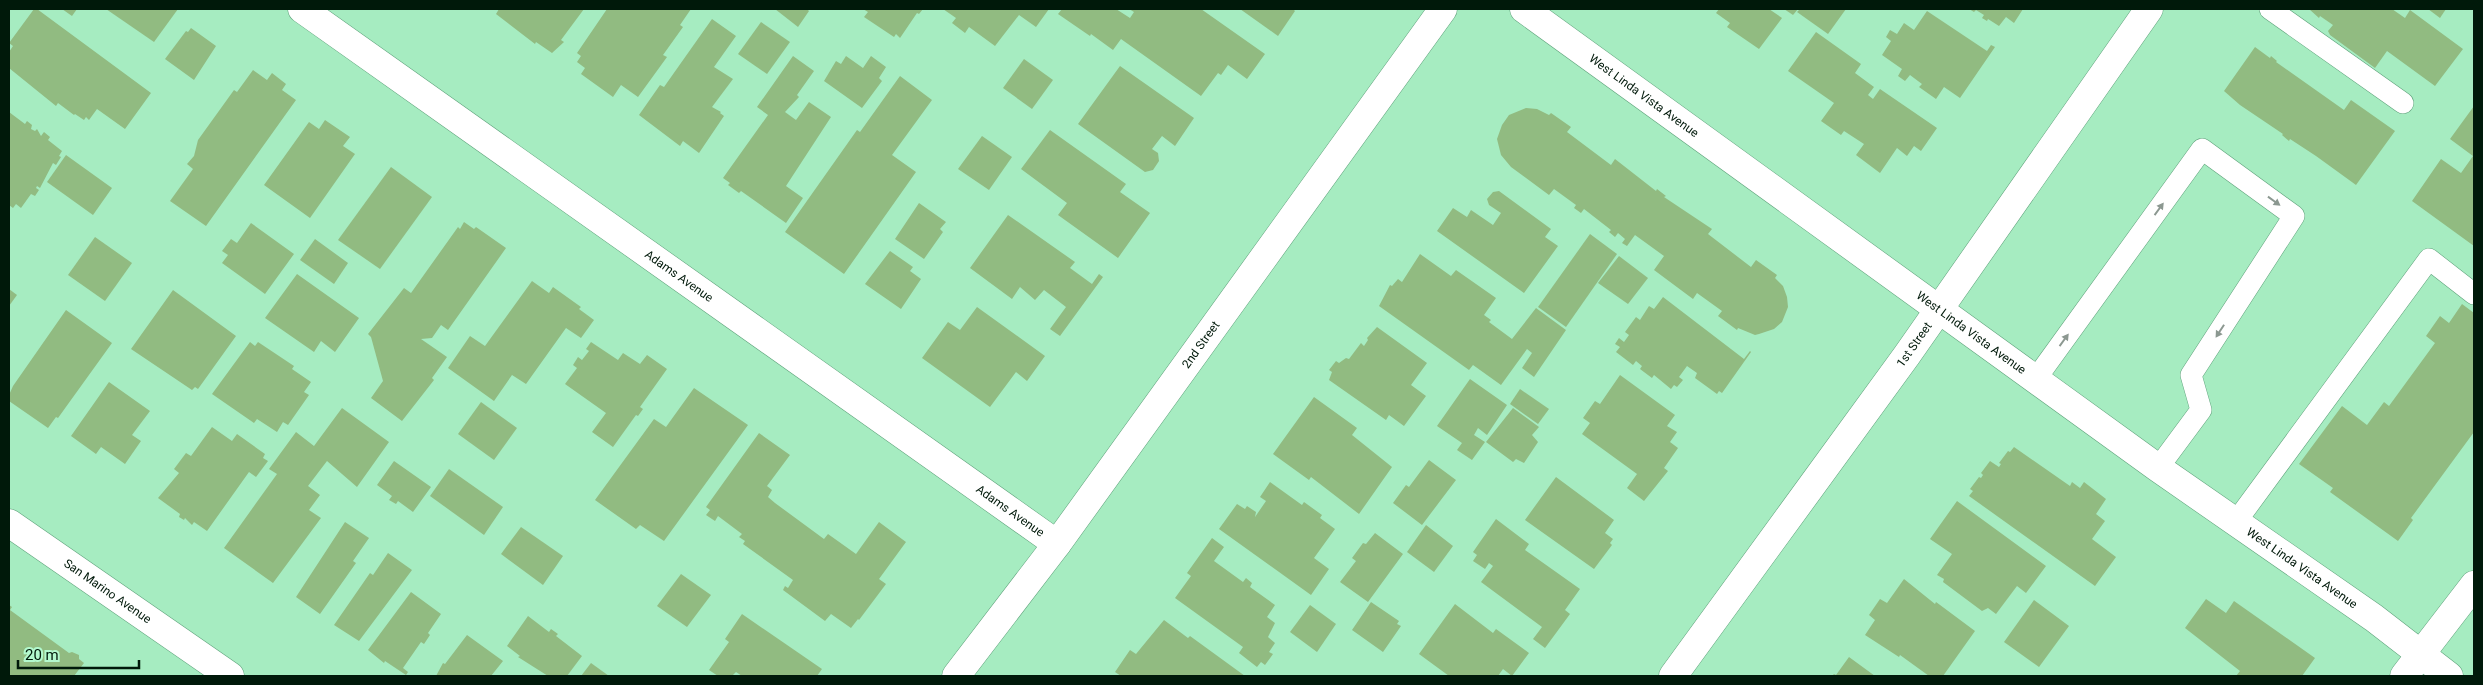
<svg xmlns="http://www.w3.org/2000/svg" width="2483" height="685" viewBox="0 0 2483 685" font-family="Roboto,sans-serif">
<rect width="100%" height="100%" fill="#a6ecc1"/>
<g fill="#91bb81">
<path d="M34,9H37L151,93L125,129L97,109L89,120L86,117L84,120L75,114L74,115L58,103L56,106L9,68V52L13,46L9,43Z"/>
<path d="M62,9H77L72,16Z"/>
<path d="M106,9H178L154,42Z"/>
<path d="M499,9H584L561,40L564,42L552,53L536,42L535,44L496,14Z"/>
<path d="M607,9H691L680,25L683,27L663,55L667,57L638,97L621,85L613,97L581,74L585,68L577,62L581,56L577,53Z"/>
<path d="M775,9H807L809,11L798,27Z"/>
<path d="M863,9H923L919,14L917,13L900,38L896,34L894,37L864,17L868,12Z"/>
<path d="M943,9H1049L1036,27L1019,15L995,46L969,27L965,33L952,23L956,18Z"/>
<path d="M1062,9H1116L1130,18L1134,12L1129,9H1201L1265,54L1247,79L1228,65L1221,75L1218,73L1201,96L1121,39L1113,50L1091,34L1090,36L1058,14Z"/>
<path d="M1240,9H1293L1295,11L1278,36Z"/>
<path d="M1719,9H1769L1782,18L1759,49L1727,27L1730,23L1716,13Z"/>
<path d="M1784,9H1798L1793,15Z"/>
<path d="M1800,9H1846L1828,34L1797,12Z"/>
<path d="M1969,9H2023L2014,23L2006,17L1999,26L1988,19L1987,21L1982,18L1984,15L1976,10L1974,12Z"/>
<path d="M2309,9H2392L2405,18L2410,10L2463,49L2435,86L2387,51L2375,68L2330,35L2328,31L2333,25L2320,16L2319,18Z"/>
<path d="M2428,9H2446L2440,18Z"/>
<path d="M1927,11L1987,51L1991,45L1995,47L1960,98L1944,87L1936,99L1919,87L1922,84L1910,75L1905,81L1898,76L1902,69L1882,55L1891,41L1886,37L1890,30L1897,34L1904,23L1914,30Z"/>
<path d="M712,19L736,36L714,67L733,79L712,107L721,112L720,113L724,116L699,153L683,141L680,146L639,115L660,85L664,87Z"/>
<path d="M761,22L790,42L767,74L738,54Z"/>
<path d="M191,28L216,46L194,80L165,59L186,31L188,32Z"/>
<path d="M1816,32L1861,64L1855,73L1874,87L1868,95L1873,99L1880,89L1937,128L1921,151L1914,146L1907,156L1897,148L1880,173L1856,155L1864,144L1844,131L1841,135L1821,121L1834,103L1788,71Z"/>
<path d="M2255,47L2270,58L2271,56L2277,61L2276,62L2344,110L2351,100L2395,131L2356,185L2316,156L2290,139L2289,141L2282,135L2283,134L2240,105L2224,91Z"/>
<path d="M793,56L814,71L797,95L799,97L785,112L796,120L809,102L831,117L786,186L803,198L786,223L741,191L739,193L728,185L730,183L723,178L768,115L757,107Z"/>
<path d="M846,56L863,68L871,56L886,67L879,78L882,81L862,108L824,81L836,61L841,64Z"/>
<path d="M1024,59L1053,80L1032,109L1003,88Z"/>
<path d="M1120,66L1194,118L1175,146L1162,136L1152,149L1158,153L1159,161L1153,170L1145,172L1078,124Z"/>
<path d="M253,70L267,80L272,73L286,84L282,90L296,100L206,226L170,201L193,169L187,164L194,156L198,140L234,90L237,92Z"/>
<path d="M900,76L932,100L892,155L916,172L844,274L785,232L857,130L860,132Z"/>
<path d="M2474,106V246L2412,201L2441,159L2461,173L2473,156L2450,139Z"/>
<path d="M1526,108L1537,109L1549,115L1551,113L1571,127L1567,132L1611,165L1615,159L1656,191L1657,189L1666,196L1664,197L1712,229L1708,234L1751,267L1756,260L1777,275L1775,278L1783,286L1787,297L1788,307L1782,322L1774,329L1759,334L1755,335L1738,328L1737,330L1718,316L1722,311L1697,293L1693,299L1654,270L1664,256L1635,235L1627,246L1622,243L1625,239L1618,233L1615,237L1609,232L1611,230L1584,209L1581,213L1574,208L1576,205L1554,189L1549,195L1511,167L1501,155L1497,139L1502,125L1509,115Z"/>
<path d="M9,112L25,124L27,121L32,125L31,129L35,131L37,129L41,136L44,132L50,137L48,140L62,151L59,156L61,157L56,165L53,163L40,188L37,186L36,188L39,190L35,196L31,194L21,208L16,204L13,208L9,205Z"/>
<path d="M325,120L350,137L343,146L355,154L310,218L264,185L309,122L319,129Z"/>
<path d="M1050,130L1126,184L1120,192L1150,213L1118,258L1058,215L1067,203L1021,169Z"/>
<path d="M982,136L1012,157L989,190L958,169Z"/>
<path d="M66,155L112,188L93,215L47,182Z"/>
<path d="M391,167L432,197L380,269L338,240Z"/>
<path d="M1499,191L1551,229L1545,237L1558,246L1524,293L1437,231L1453,208L1467,217L1471,210L1493,225L1501,213L1489,205L1487,199L1493,192Z"/>
<path d="M919,203L946,222L940,229L943,232L924,259L895,239Z"/>
<path d="M1008,215L1075,262L1070,268L1092,284L1099,274L1103,277L1060,336L1050,329L1066,307L1044,290L1035,300L1020,287L1012,299L970,268Z"/>
<path d="M464,222L474,229L476,227L506,248L448,330L441,325L432,338L421,339L447,357L432,378L434,380L402,421L371,398L383,381L371,337L368,334L404,288L411,293L458,227L460,229Z"/>
<path d="M251,223L294,254L265,294L222,263L228,255L222,251L231,239L237,243Z"/>
<path d="M1590,234L1617,254L1566,327L1538,307Z"/>
<path d="M95,237L132,263L105,301L68,275Z"/>
<path d="M315,239L348,263L334,284L300,260Z"/>
<path d="M890,251L913,267L910,271L921,279L901,309L865,284Z"/>
<path d="M1420,254L1451,276L1456,270L1496,298L1484,315L1491,320L1489,322L1512,339L1536,308L1566,330L1534,377L1522,368L1532,353L1527,349L1501,385L1473,365L1469,370L1379,306L1390,285L1392,286L1398,279L1402,282Z"/>
<path d="M1619,256L1648,278L1628,304L1598,283Z"/>
<path d="M297,274L359,318L335,352L321,341L314,352L265,318Z"/>
<path d="M532,281L549,293L553,287L581,307L579,309L594,320L581,338L566,328L526,384L512,375L494,401L448,368L470,336L485,346Z"/>
<path d="M9,289L17,295L9,306Z"/>
<path d="M173,290L236,336L198,389L195,387L192,390L131,349Z"/>
<path d="M1663,297L1744,359L1750,351L1751,352L1722,393L1719,391L1717,394L1695,378L1697,373L1687,366L1679,377L1683,380L1677,387L1674,385L1671,389L1654,375L1652,378L1640,369L1642,366L1636,361L1633,365L1616,352L1620,347L1615,344L1619,338L1624,342L1629,335L1625,332L1636,317L1640,320L1649,306L1654,309Z"/>
<path d="M2462,304L2474,313V432L2411,518L2413,520L2398,541L2330,492L2333,488L2299,464L2342,406L2367,425L2384,402L2389,406L2435,343L2426,336L2440,316L2449,323Z"/>
<path d="M977,307L1045,356L1027,381L1016,372L990,407L922,358L948,322L960,330Z"/>
<path d="M66,310L112,343L58,418L56,417L48,428L9,401V395L13,386Z"/>
<path d="M1377,327L1427,363L1411,385L1426,396L1404,426L1389,415L1386,420L1329,380L1332,372L1329,370L1336,361L1339,363L1346,358L1349,359L1361,343L1364,346L1368,340L1367,338Z"/>
<path d="M250,342L255,346L258,342L294,366L292,369L311,382L304,392L309,395L288,425L283,422L277,432L257,419L254,423L212,394Z"/>
<path d="M591,342L618,360L623,353L640,364L647,355L667,369L640,407L643,409L638,416L636,415L613,447L592,432L606,413L565,384L577,368L573,365L578,357L582,360L589,351L586,349Z"/>
<path d="M1620,375L1675,415L1667,426L1677,432L1670,442L1678,448L1664,468L1668,471L1644,501L1627,488L1637,474L1582,434L1590,423L1583,418L1595,401L1600,404Z"/>
<path d="M1470,379L1507,405L1487,435L1478,428L1474,435L1485,442L1472,460L1457,450L1462,443L1437,426Z"/>
<path d="M109,382L150,411L132,435L141,441L125,464L101,447L96,454L71,436Z"/>
<path d="M694,388L748,425L664,541L640,525L636,529L595,500L654,419L666,427Z"/>
<path d="M1520,389L1549,409L1538,424L1510,404Z"/>
<path d="M1314,397L1357,428L1352,435L1392,467L1359,514L1311,477L1309,480L1273,454Z"/>
<path d="M481,402L517,428L494,460L458,434Z"/>
<path d="M342,408L389,442L357,487L327,461L308,486L320,495L309,510L321,518L273,583L224,548L277,474L269,469L296,432L314,446Z"/>
<path d="M1513,408L1539,427L1532,435L1538,442L1524,463L1516,459L1513,462L1486,442Z"/>
<path d="M212,427L232,441L237,434L265,454L263,458L268,461L256,477L249,472L207,531L194,522L192,525L185,518L184,520L179,517L180,514L158,498L179,473L174,469L186,453L191,456Z"/>
<path d="M759,433L790,455L767,486L772,490L768,497L775,503L824,539L828,534L856,554L879,522L906,542L879,579L886,584L859,620L858,619L851,628L831,614L825,621L783,590L785,586L788,588L793,580L743,544L745,541L739,537L742,534L718,516L715,521L706,515L710,510L706,507Z"/>
<path d="M2014,447L2070,486L2072,482L2080,488L2084,482L2106,499L2096,514L2105,521L2092,539L2116,557L2095,586L1969,496L1973,491L1970,489L1979,477L1981,478L1983,475L1981,473L1990,461L1999,467L2001,464L1999,463L2008,451L2010,452Z"/>
<path d="M1429,460L1456,480L1422,525L1393,503L1406,485L1409,487Z"/>
<path d="M394,461L431,487L413,512L398,501L396,504L389,500L392,496L377,485Z"/>
<path d="M449,469L503,507L484,535L430,496Z"/>
<path d="M1556,477L1614,520L1605,533L1613,539L1610,543L1612,545L1594,569L1525,520Z"/>
<path d="M1270,482L1302,505L1304,502L1322,515L1320,518L1335,529L1314,558L1329,569L1311,595L1219,529L1237,504L1245,509L1247,506L1256,512L1255,517L1266,501L1260,497Z"/>
<path d="M1957,501L2046,566L2026,593L2017,586L1996,614L1988,608L1982,611L1943,582L1944,579L1937,575L1952,554L1930,539Z"/>
<path d="M1496,519L1529,544L1525,550L1580,589L1565,610L1570,614L1545,648L1533,639L1542,627L1481,582L1493,566L1489,563L1485,569L1473,561L1477,555L1473,552Z"/>
<path d="M345,522L369,538L353,561L356,563L320,614L296,597Z"/>
<path d="M1426,525L1453,546L1434,572L1407,552Z"/>
<path d="M521,527L563,556L543,585L501,554Z"/>
<path d="M1375,533L1403,554L1368,602L1340,582L1356,561L1352,558L1363,543L1366,544Z"/>
<path d="M1212,538L1224,547L1214,561L1243,582L1246,578L1252,583L1250,587L1275,605L1267,617L1275,623L1268,637L1275,643L1269,652L1273,654L1265,665L1261,662L1257,667L1239,653L1243,647L1175,598L1191,576L1187,573Z"/>
<path d="M388,553L412,570L359,641L334,625L370,573L373,575Z"/>
<path d="M681,574L711,595L687,627L657,606Z"/>
<path d="M1904,579L1935,604L1936,602L1975,631L1943,676H1929L1900,655L1899,657L1865,635L1875,620L1869,615L1880,599L1887,603Z"/>
<path d="M411,592L441,614L428,633L430,635L424,644L421,642L403,668L408,672L406,675L385,661L384,663L368,650Z"/>
<path d="M2206,599L2226,613L2234,601L2315,658L2302,676H2236L2240,671L2185,628Z"/>
<path d="M2034,600L2069,626L2039,667L2004,642Z"/>
<path d="M1371,602L1399,621L1397,624L1401,626L1383,652L1352,630Z"/>
<path d="M1455,604L1493,633L1496,629L1529,653L1512,676L1503,669L1498,676H1449L1419,654Z"/>
<path d="M9,605L12,607L10,610L69,653L72,652L79,655V659L84,663L74,676H9Z"/>
<path d="M1310,605L1336,624L1317,652L1290,632Z"/>
<path d="M742,614L822,669L817,676H742L736,672L732,676H718L709,670L729,642L725,639Z"/>
<path d="M528,616L549,632L551,629L558,634L556,636L582,656L567,676H548L518,657L520,656L507,646Z"/>
<path d="M1164,620L1188,638L1190,636L1245,676H1121L1115,672L1130,650L1136,654Z"/>
<path d="M467,635L503,661L491,676H436L443,663L445,664Z"/>
<path d="M1849,657L1875,676H1832L1834,674L1836,675Z"/>
<path d="M591,663L609,676H581Z"/>
</g>
<g fill="none" stroke-linecap="round" stroke-linejoin="round">
<defs>
<g id="service">
<path d="M2270,9L2403,103"/>
<path d="M2035,380L2202,149L2294,216L2191,375L2201,410L2158,468"/>
<path d="M2235,523L2429,259L2474,294"/>
</g>
<g id="minor">
<path id="s1" d="M302,9L1057,544"/>
<path id="s2" d="M1524,9L2158,468L2374,618L2449,676"/>
<path id="s3" d="M956,676L1057,544L1443,9"/>
<path id="s4" d="M1673,676L1907,355L2149,9"/>
</g>
<g id="tertiary">
<path id="s5" d="M9,523L230,676"/>
</g>
<path id="secondary" d="M2404,676L2474,585"/>
</defs>
<use href="#service" stroke="#5fa27b" stroke-width="22"/>
<use href="#minor" stroke="#5fa27b" stroke-width="29"/>
<use href="#tertiary" stroke="#5fa27b" stroke-width="29"/>
<use href="#secondary" stroke="#5fa27b" stroke-width="29"/>
<use href="#service" stroke="#fff" stroke-width="21"/>
<use href="#minor" stroke="#fff" stroke-width="28"/>
<use href="#tertiary" stroke="#fff" stroke-width="28"/>
<use href="#secondary" stroke="#fff" stroke-width="28"/>
</g>
<defs><path id="oneway-solid" d="M-6-.8H1V-3.2L6.5 0L1 3.2V.8H-6Z" transform="scale(1.25)"/></defs>
<g fill="#8c9891">
<use href="#oneway-solid" transform="translate(2274 201) rotate(36)"/>
<use href="#oneway-solid" transform="translate(2159 209) rotate(-54)"/>
<use href="#oneway-solid" transform="translate(2220 331) rotate(123)"/>
<use href="#oneway-solid" transform="translate(2064 340) rotate(-54)"/>
</g>
<g text-anchor="middle" dominant-baseline="central" stroke-width="4.5" stroke-linejoin="round" paint-order="stroke">
<g font-size="12" fill="#00190a" stroke="#b3f9ce">
<text stroke="none"><textPath href="#s2" startOffset="148">West Linda Vista Avenue</textPath></text>
<text stroke="none"><textPath href="#s1" startOffset="462">Adams Avenue</textPath></text>
<text stroke="none"><textPath href="#s2" startOffset="552">West Linda Vista Avenue</textPath></text>
<text stroke="none"><textPath href="#s3" startOffset="412">2nd Street</textPath></text>
<text stroke="none"><textPath href="#s4" startOffset="410">1st Street</textPath></text>
<text stroke="none"><textPath href="#s1" startOffset="868">Adams Avenue</textPath></text>
<text stroke="none"><textPath href="#s2" startOffset="958">West Linda Vista Avenue</textPath></text>
<text stroke="none"><textPath href="#s5" startOffset="120">San Marino Avenue</textPath></text>
</g>
</g>
<rect width="2483" height="685" fill="none" stroke="#00190a" stroke-width="20"/>
<path d="M18 660v8h121v-8" fill="none" stroke="#00190a" stroke-width="2.5"/>
<text x="25" y="660" font-size="15" fill="#00190a" stroke="#b3f9ce" stroke-width="4" paint-order="stroke">20 m</text>
</svg>
